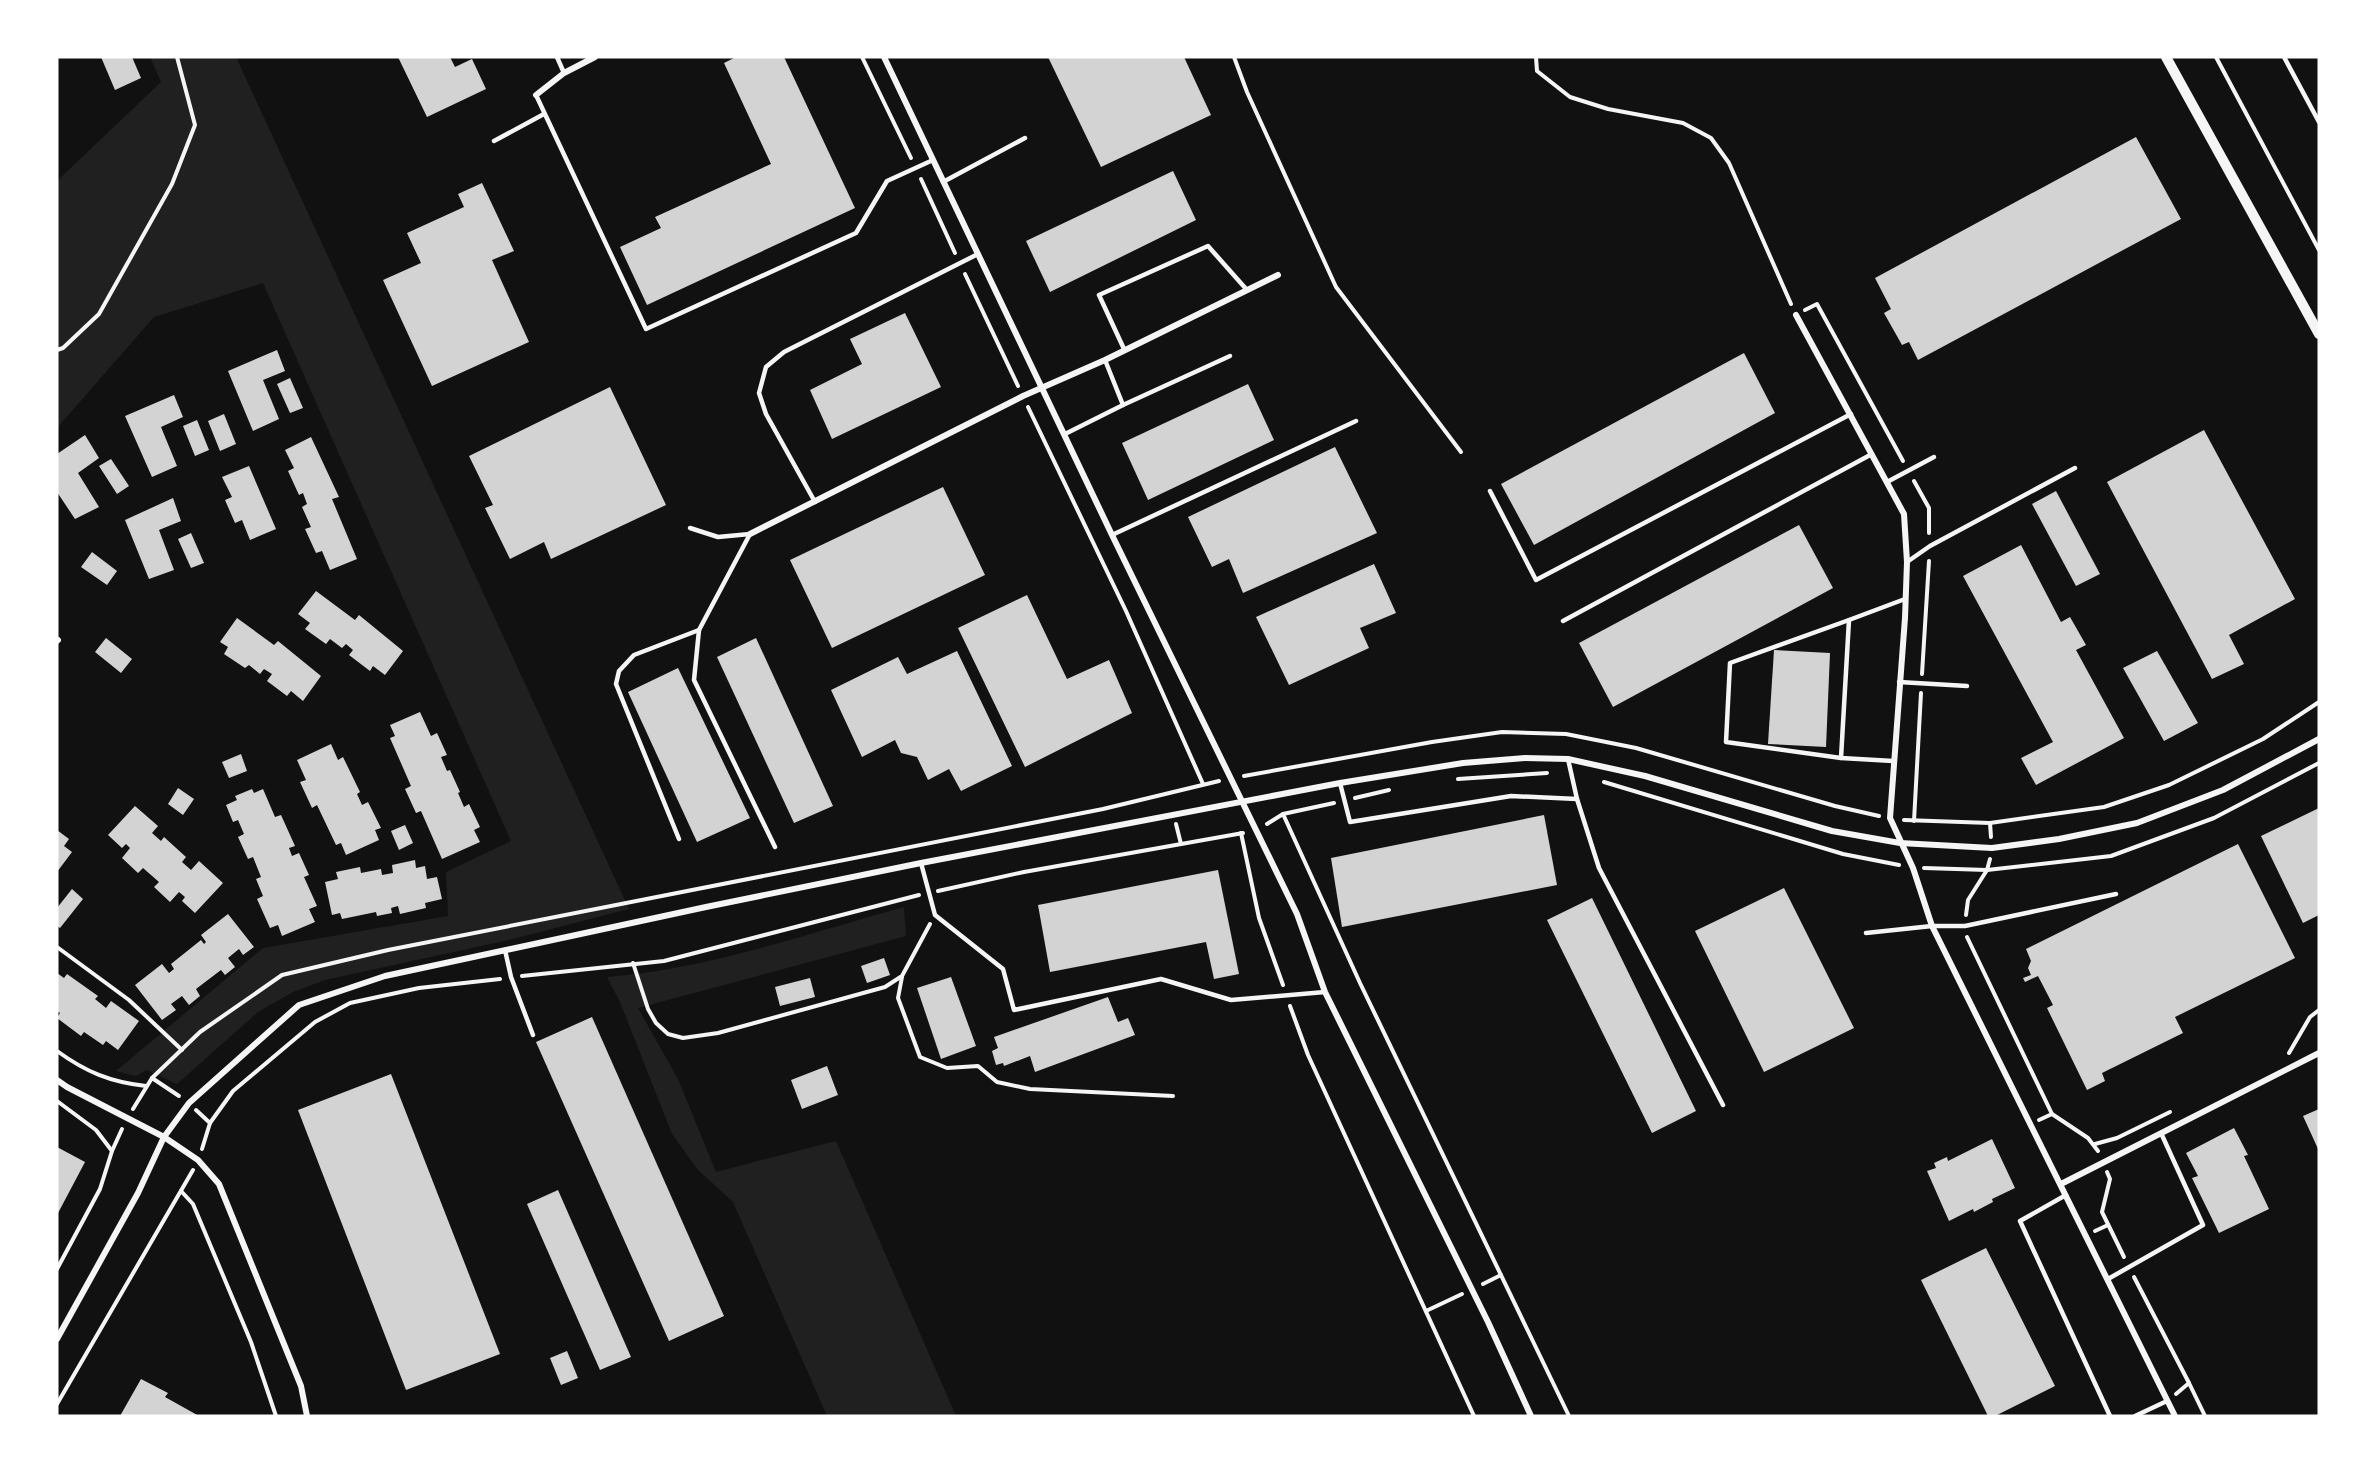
<svg xmlns="http://www.w3.org/2000/svg" width="2376" height="1473" viewBox="0 0 2376 1473" font-family="'PT Sans Narrow',sans-serif">
<rect width="100%" height="100%" fill="#111"/>
<g fill="#202020">
<path d="M150,57H236L629,909L509,940L325,980L293,992L258,1012L177,1084L147,1070L136,1076L116,1071L263,948L448,916L446,872L511,841L263,283L154,317L57,428V181L161,82Z"/>
<path d="M904,907L906,936L638,1008L678,1079L716,1172L836,1141L956,1416H827L733,1202L698,1170L672,1134L620,1002L607,977C709,969 806,934 904,907Z"/>
</g>
<g fill="#d3d3d3">
<path d="M101,57H132L141,78L115,90Z"/>
<path d="M398,57H450L455,67L472,59L486,89L427,117Z"/>
<path d="M736,57H784L855,208L647,305L620,247L661,228L655,217L771,164L724,63Z"/>
<path d="M1048,57H1184L1211,115L1101,167Z"/>
<path d="M2136,137L2181,219L1918,360L1909,342L1902,345L1884,313L1891,309L1875,278Z"/>
<path d="M1173,171L1196,220L1050,292L1026,241Z"/>
<path d="M482,183L514,251L492,260L529,342L432,386L383,280L421,263L407,233L464,207L458,194Z"/>
<path d="M905,313L941,387L832,439L810,390L862,364L850,339Z"/>
<path d="M277,350L285,371L263,380L279,419L253,431L228,371Z"/>
<path d="M1744,353L1775,413L1534,545L1501,484Z"/>
<path d="M290,378L303,408L290,413L277,384Z"/>
<path d="M1248,384L1274,440L1148,500L1122,443Z"/>
<path d="M610,387L666,505L551,559L544,542L510,559L485,508L493,505L469,456Z"/>
<path d="M174,395L183,417L161,427L177,466L152,477L125,416Z"/>
<path d="M224,414L236,444L220,451L208,421Z"/>
<path d="M197,420L209,450L195,456L183,426Z"/>
<path d="M2204,430L2295,599L2229,635L2244,664L2212,679L2107,482Z"/>
<path d="M85,435L99,458L78,473L99,507L75,519L57,492V454Z"/>
<path d="M311,437L339,497L332,499L357,559L330,570L322,551L316,553L305,529L311,527L302,507L307,504L303,493L299,495L288,471L294,468L285,450Z"/>
<path d="M1335,447L1377,533L1243,593L1229,559L1212,567L1188,517Z"/>
<path d="M111,459L129,486L117,494L99,466Z"/>
<path d="M249,466L276,529L250,540L242,520L235,523L225,500L232,497L222,477Z"/>
<path d="M943,487L985,575L832,648L790,560Z"/>
<path d="M2056,491L2100,574L2076,586L2032,504Z"/>
<path d="M173,498L181,521L159,530L174,570L149,579L125,520Z"/>
<path d="M1799,525L1833,588L1613,707L1579,643Z"/>
<path d="M191,533L204,563L191,568L178,539Z"/>
<path d="M2021,545L2061,622L2070,617L2086,645L2076,650L2124,738L2036,785L2021,758L2053,742L1963,576Z"/>
<path d="M92,552L117,571L107,585L81,567Z"/>
<path d="M1374,564L1396,613L1360,628L1369,648L1289,685L1256,617Z"/>
<path d="M316,591L355,620L359,615L403,651L385,675L373,666L370,671L349,655L353,650L346,644L342,648L330,639L326,644L305,629L310,623L298,614Z"/>
<path d="M1027,595L1067,679L1109,660L1132,713L1025,767L958,628Z"/>
<path d="M237,618L274,645L278,641L321,676L303,701L291,691L287,696L267,681L272,674L264,669L260,674L249,665L245,668L224,654L228,647L220,642Z"/>
<path d="M106,638L132,659L121,673L95,652Z"/>
<path d="M756,638L833,806L794,823L717,657Z"/>
<path d="M1774,650L1830,653L1826,747L1768,744Z"/>
<path d="M957,651L1012,766L961,791L949,769L928,780L917,757L901,753L895,740L862,757L831,690L898,657L907,674Z"/>
<path d="M2157,651L2198,723L2164,741L2123,668Z"/>
<path d="M678,668L750,818L697,842L628,692Z"/>
<path d="M420,712L431,736L437,733L447,755L441,757L447,771L450,770L460,792L458,793L464,807L469,804L480,827L474,830L480,842L442,859L421,811L416,813L405,789L411,786L390,738L395,736L390,725Z"/>
<path d="M331,744L338,760L343,757L360,792L357,794L362,805L368,802L381,828L375,830L379,840L346,855L341,843L336,845L317,805L312,808L300,782L306,780L297,760Z"/>
<path d="M241,754L247,771L229,778L222,762Z"/>
<path d="M178,788L194,799L183,815L168,804Z"/>
<path d="M252,789L254,793L263,789L275,817L281,815L295,846L289,848L292,856L299,853L309,875L304,877L317,906L309,909L315,922L282,936L278,925L270,928L257,899L263,896L256,879L261,877L253,857L248,859L238,837L244,834L238,820L233,822L226,805L237,800L235,796Z"/>
<path d="M135,806L158,826L152,833L161,841L164,837L186,857L182,862L191,870L199,861L223,883L195,913L182,901L185,897L179,892L170,902L154,887L159,882L143,868L138,873L122,858L130,848L126,844L122,848L108,835Z"/>
<path d="M2319,808V915L2303,923L2261,836Z"/>
<path d="M1544,815L1557,885L1342,927L1331,858Z"/>
<path d="M405,825L413,843L399,850L391,831Z"/>
<path d="M57,830L69,839L64,846L72,852L57,872Z"/>
<path d="M2238,844L2295,958L2175,1017L2183,1033L2102,1073L2105,1081L2087,1090L2047,1008L2053,1005L2038,976L2025,982L2023,978L2031,975L2028,968L2031,961L2026,949Z"/>
<path d="M415,860L416,868L425,866L427,879L437,877L442,899L425,903L426,908L400,914L398,906L391,908L392,913L377,916L376,912L342,919L340,913L332,915L325,882L338,879L336,872L360,867L361,873L381,869L382,875L393,873L392,865Z"/>
<path d="M1218,870L1239,974L1214,979L1206,942L1050,972L1038,905Z"/>
<path d="M1784,888L1854,1028L1764,1072L1695,931Z"/>
<path d="M72,889L83,899L60,928L57,926V908Z"/>
<path d="M1592,898L1696,1111L1652,1133L1547,920Z"/>
<path d="M228,914L254,947L243,955L239,949L228,958L235,967L225,975L221,970L196,989L200,996L189,1005L182,996L171,1004L176,1010L162,1020L135,985L162,964L169,973L174,969L171,964L201,940L204,944L206,942L201,935Z"/>
<path d="M884,958L890,975L867,983L861,966Z"/>
<path d="M57,973L64,978L67,974L98,996L95,999L106,1008L111,1001L139,1021L118,1050L106,1041L103,1045L84,1032L81,1036L57,1018L60,1013L57,1011Z"/>
<path d="M951,977L976,1046L941,1059L917,988Z"/>
<path d="M810,978L815,997L780,1006L775,987Z"/>
<path d="M1108,997L1118,1022L1128,1018L1135,1035L1035,1072L1030,1056L1004,1066L1003,1063L996,1065L992,1051L998,1048L994,1037Z"/>
<path d="M592,1017L724,1316L669,1341L536,1042Z"/>
<path d="M827,1066L838,1095L802,1109L791,1080Z"/>
<path d="M391,1074L500,1354L406,1390L298,1110Z"/>
<path d="M2319,1109V1151L2303,1116Z"/>
<path d="M2234,1128L2248,1155L2244,1156L2269,1209L2219,1233L2192,1178L2198,1176L2186,1153Z"/>
<path d="M1992,1139L2015,1188L1992,1199L1993,1202L1974,1212L1973,1209L1949,1221L1927,1171L1936,1168L1934,1163L1947,1157L1948,1161Z"/>
<path d="M57,1147L85,1162L57,1215Z"/>
<path d="M558,1190L631,1357L600,1370L527,1204Z"/>
<path d="M1986,1248L2055,1386L1995,1416H1988L1921,1280Z"/>
<path d="M567,1351L578,1378L561,1385L550,1358Z"/>
<path d="M141,1379L168,1393L165,1397L199,1416H120Z"/>
</g>
<g fill="none" stroke-linecap="round" stroke-linejoin="round">
<g stroke="#f5f5f5" stroke-width="4">
<path d="M862,57L911,158"/>
<path d="M1234,57L1247,92L1336,287L1461,452"/>
<path d="M1536,57L1537,71L1570,97L1608,109L1683,123L1711,138L1729,163L1791,304"/>
<path d="M2216,57L2319,250"/>
<path d="M921,179L955,253"/>
<path d="M965,274L1018,386"/>
<path d="M1805,310L1817,304L1903,461"/>
<path d="M57,350L63,348L99,314L172,184L195,125L177,57"/>
<path d="M1028,407L1126,611L1203,784"/>
<path d="M1914,481L1929,508V533"/>
<path d="M1922,674L1929,561"/>
<path d="M1244,776L1432,742L1502,732L1566,734L1636,748L1835,806L1879,816"/>
<path d="M1458,779L1547,773"/>
<path d="M1604,782L1843,854L1899,865"/>
<path d="M1355,798L1389,790"/>
<path d="M1283,814L1360,983L1569,1416"/>
<path d="M1904,820L1990,823L2104,807L2169,785L2263,739L2319,702"/>
<path d="M1914,821L1921,693"/>
<path d="M1990,823L1991,837"/>
<path d="M1176,824L1181,844"/>
<path d="M1267,824L1283,814L1334,803"/>
<path d="M1241,833L1259,918L1283,985"/>
<path d="M1924,868L1987,870L2111,856L2214,818L2319,763"/>
<path d="M938,891L1024,872L1243,833"/>
<path d="M1966,915L1968,900L1987,870L1990,859"/>
<path d="M1967,937L2052,1114L2088,1138L2098,1151"/>
<path d="M57,947L129,1000L182,1050"/>
<path d="M633,963L648,1009L656,1023L668,1034L683,1038L718,1033L885,987L902,976L930,924"/>
<path d="M522,976L664,961L919,895"/>
<path d="M902,977L898,998L920,1057L947,1068L978,1066L997,1082L1030,1089L1173,1096"/>
<path d="M1290,1006L1308,1055L1474,1416"/>
<path d="M57,1051C86,1072 110,1082 146,1086"/>
<path d="M2289,1053L2310,1017L2319,1010"/>
<path d="M152,1078L179,1096"/>
<path d="M57,1101L96,1130L112,1151"/>
<path d="M133,1109L152,1078L200,1032L282,975L388,950L1103,809L1219,781"/>
<path d="M196,1110L210,1123L202,1149"/>
<path d="M2039,1120L2052,1114"/>
<path d="M210,1123L233,1091L315,1022L350,1003L419,988L500,979"/>
<path d="M2095,1144L2117,1138L2170,1112"/>
<path d="M2107,1172L2110,1179L2102,1212L2124,1257"/>
<path d="M181,1191L193,1204L251,1342L276,1416"/>
<path d="M2095,1231L2108,1225"/>
<path d="M57,1269L100,1189L112,1151L122,1129"/>
<path d="M2134,1277L2189,1383L2176,1394"/>
<path d="M1483,1284L1501,1275"/>
<path d="M1426,1311L1462,1294"/>
<path d="M2189,1383L2205,1416"/>
<path d="M57,1404L193,1170"/>
</g>
<g stroke="#f5f5f5" stroke-width="4.5">
<path d="M557,57L564,73"/>
<path d="M2284,57L2319,122"/>
<path d="M536,95L646,329L856,233L887,181L933,160"/>
<path d="M494,141L544,114"/>
<path d="M943,182L1025,138"/>
<path d="M1124,349L1099,295L1208,246L1247,290"/>
<path d="M1105,360L1123,405"/>
<path d="M1065,434L1123,405L1230,356"/>
<path d="M1887,482L1934,457"/>
<path d="M1490,491L1536,580L1851,414"/>
<path d="M815,502L766,414L759,393L766,367L784,352L978,254"/>
<path d="M690,528L718,537L750,534"/>
<path d="M750,534L699,630L694,680L775,847"/>
<path d="M1112,535L1356,421"/>
<path d="M1907,562L1930,546L2075,468"/>
<path d="M1563,621L1872,454"/>
<path d="M1899,682L1967,686"/>
<path d="M1841,758L1726,742L1730,663L1849,620"/>
<path d="M1893,761L1841,758L1849,620L1905,599"/>
<path d="M1340,783L1350,822L1511,796L1577,799L1568,759"/>
<path d="M1577,799L1599,868L1723,1105"/>
<path d="M679,839L616,684L619,671L634,655L699,630"/>
<path d="M921,863L935,915L1003,969L1014,1010L1161,979L1231,1000L1325,992"/>
<path d="M1866,933L1932,926H1965L2116,894"/>
<path d="M505,950L511,977L533,1035"/>
<path d="M2066,1195L2020,1221L2110,1416"/>
<path d="M2108,1279L2203,1225L2161,1133"/>
<path d="M2135,1416L2167,1401"/>
</g>
<g stroke="#f5f5f5" stroke-width="6">
<path d="M884,57L1112,535L1297,914L1325,992L1488,1322L1531,1416"/>
<path d="M536,95L564,73L595,57"/>
<path d="M1796,315L1904,514L1907,562L1905,618L1890,818L1913,868L1932,926L2175,1416"/>
<path d="M750,534L1023,396L1105,360L1278,275"/>
<path d="M57,641L58,640"/>
<path d="M57,1080L67,1087L164,1137L198,1160L219,1184L301,1386L307,1416"/>
<path d="M2061,1184L2319,1053"/>
<path d="M57,1339L138,1193L164,1137L189,1103L299,1005L385,976L706,907L921,863L1340,783L1463,763L1525,758L1568,759L1645,776L1832,831L1900,843L1992,848L2059,839L2137,823L2223,790L2319,739"/>
</g>
<path stroke="#f5f5f5" stroke-width="10" d="M2166,57L2319,334"/>
</g>
<rect width="2376" height="1473" fill="none" stroke="#ffffff" stroke-width="117"/>
</svg>
